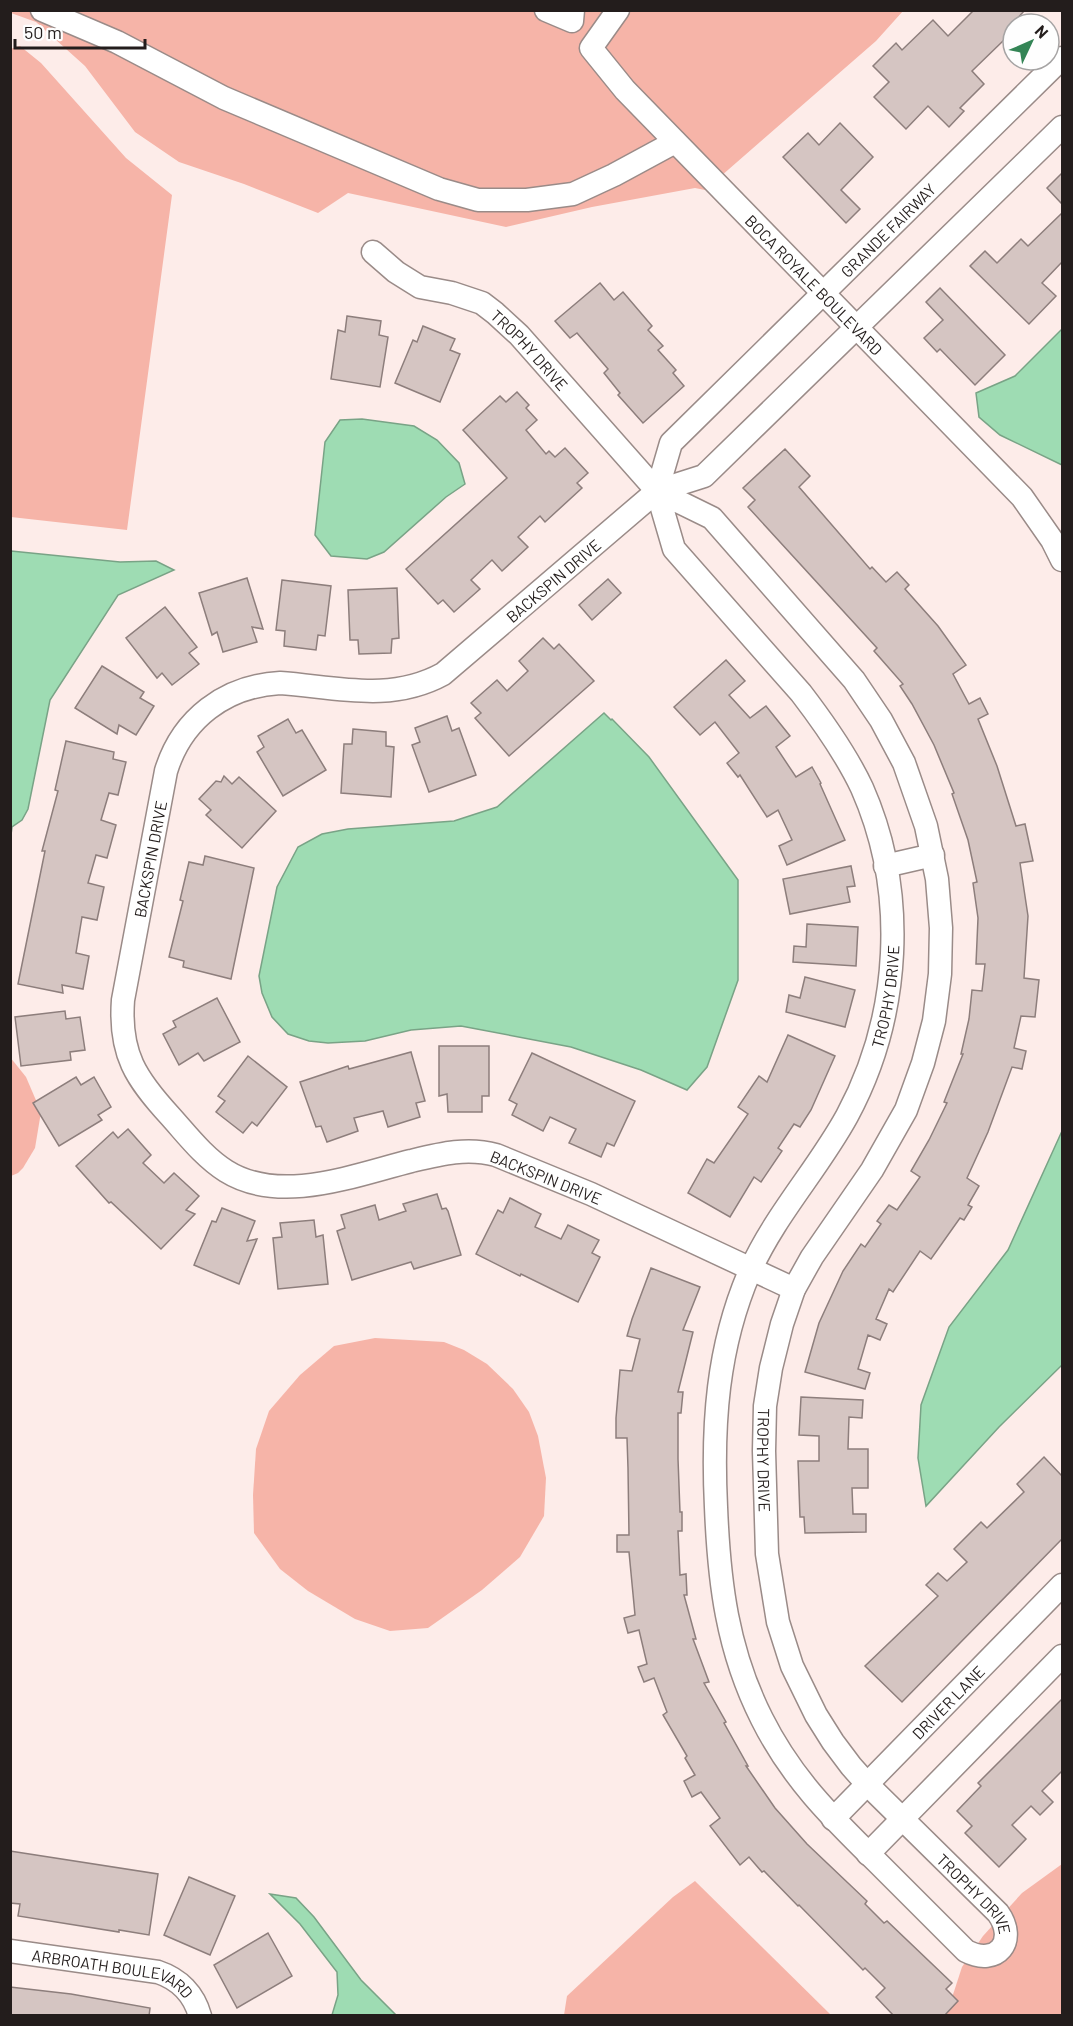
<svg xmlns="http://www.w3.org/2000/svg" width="1073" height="2026" viewBox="0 0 1073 2026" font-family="Barlow,sans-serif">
<rect width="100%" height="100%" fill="#fdece9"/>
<g fill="#f6b4a8">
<path d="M10,11H903L876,41L705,190L695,188L592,207L506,227L348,193L318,213L244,184L179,162L135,132L85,66L36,22L11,13Z"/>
<path d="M20,46L41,63L126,158L172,195L127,530L11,517L10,49Z"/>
<path d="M10,1057L26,1077L41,1112L35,1148L23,1168L18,1173L11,1176Z"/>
<path d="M375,1338L444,1342L464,1350L487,1364L513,1389L529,1412L538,1436L546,1478L544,1516L520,1557L482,1590L428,1628L390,1631L355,1619L308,1591L280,1569L254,1533L253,1495L256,1449L269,1411L300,1375L334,1346Z"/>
<path d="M1062,1864V2015L946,2016L962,1967L983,1936L1022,1893Z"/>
<path d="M695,1881L831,2015H564L567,1996L673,1897Z"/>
</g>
<g fill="#9edcb3" stroke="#79a386" stroke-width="1.5">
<path d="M1062,329V465L1000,435L979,417L976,393L1015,376Z"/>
<path d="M362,419L414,426L437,440L459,463L465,484L446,497L384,552L367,559L331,556L315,535L325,442L340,420Z"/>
<path d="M11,551L120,562L156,561L174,570L118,595L50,700L28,809L22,820L12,827L11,835Z"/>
<path d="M604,713L611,720L612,719L649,757L738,880V980L707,1067L687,1090L641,1070L571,1047L461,1026L411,1030L365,1041L328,1043L309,1041L288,1034L272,1017L262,993L259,976L277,887L298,847L322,834L348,829L454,821L497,807Z"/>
<path d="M1062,1131V1365L999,1427L926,1506L918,1458L921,1405L949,1327L1008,1250Z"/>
<path d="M270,1894L296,1898L314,1917L361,1980L396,2015H332L338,1995L337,1972L300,1924Z"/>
</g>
<g fill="#d5c5c2" stroke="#8d7e7c" stroke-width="1.5">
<path d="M974,10H1025L1013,23V47L1005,39L972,71L984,84L960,108L964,111L949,127L928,106L906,129L874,97L889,82L873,66L896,43L902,50L933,20L948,36Z"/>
<path d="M840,123L873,157L841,190L860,209L846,223L783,157L808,133L819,145Z"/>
<path d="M1062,173V204L1047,188Z"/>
<path d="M1062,213V262L1042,283L1056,296L1029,324L970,266L985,251L997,263L1021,239L1028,246Z"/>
<path d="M600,283L614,300L623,292L652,326L648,330L663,346L658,350L676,370L673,373L684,386L643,423L618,395L620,393L604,373L608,369L577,333L570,338L555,321Z"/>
<path d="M940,288L1005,355L975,385L940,349L937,352L924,338L943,320L926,302Z"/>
<path d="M347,316L381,321L379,335L388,337L380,387L331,379L338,330L345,332Z"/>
<path d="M423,326L455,339L450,350L460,354L440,402L395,383L413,340L417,342Z"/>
<path d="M517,392L529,405L526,408L537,420L526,430L546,454L549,451L555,457L565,448L588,473L577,483L582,488L545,522L540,516L518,537L528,547L502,571L492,560L471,580L480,589L454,612L443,600L438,604L406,569L507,478L463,430L500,396L506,402Z"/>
<path d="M785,449L810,476L799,487L870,569L872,567L886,582L897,572L909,585L905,589L938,626L966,665L953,674L969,704L980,698L988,714L978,719L997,766L1016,826L1025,824L1033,861L1020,863L1028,916L1024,978L1039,980L1035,1017L1021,1016L1014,1048L1026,1051L1022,1069L1012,1067L988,1132L967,1178L979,1186L968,1205L972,1207L964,1220L960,1218L931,1259L920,1251L893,1292L889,1289L876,1319L887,1324L880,1340L868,1335L858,1369L870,1373L865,1389L805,1372L819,1323L843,1271L861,1244L865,1247L881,1224L877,1221L889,1205L897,1210L920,1177L911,1171L929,1140L947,1103L944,1102L963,1054H961L969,1019L972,990L982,991L985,964H976L978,918L973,883L977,882L968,840L952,794L954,793L934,745L912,704L900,686L903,684L874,651L877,648L748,507L755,500L743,488Z"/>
<path d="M247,578L263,629L252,627L257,642L223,652L217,632L212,635L199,593Z"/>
<path d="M608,579L621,593L592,620L579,605Z"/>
<path d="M282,580L331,586L325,636L318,635L316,650L284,646L285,631L276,630Z"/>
<path d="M397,588L399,638L392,639L391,653L359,654L358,640H350L348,590Z"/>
<path d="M165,607L197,647L189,653L199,664L172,685L162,673L157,678L126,638Z"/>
<path d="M543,638L554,649L559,644L594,681L509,756L475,718L481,713L471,703L497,680L507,691L528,671L519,661Z"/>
<path d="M726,660L745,681L729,695L750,718L766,706L790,736L776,747L796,777L812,767L821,783L820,784L845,840L787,865L779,846L792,840L778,810L767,817L740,775L738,777L727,763L739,753L715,722L700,735L674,707Z"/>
<path d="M102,666L144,692L140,698L154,706L136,735L119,725L117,734L75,708Z"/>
<path d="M447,716L452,731L459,728L476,775L429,792L412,745L420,742L415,728Z"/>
<path d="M288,719L296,733L302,730L326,770L283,796L257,752L264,747L258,736Z"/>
<path d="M353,729L386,732V746L394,747L391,797L341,793L344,744H352Z"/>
<path d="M66,741L114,752L113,759L126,762L118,795L109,793L101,820L116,825L107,858L96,855L88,883L104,887L97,920L82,917L76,953L89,956L83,989L62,985L63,993L18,984L45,851H42L58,791L55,790Z"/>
<path d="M224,776L232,784L239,777L276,811L242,848L206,815L211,810L199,799L216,781L221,782Z"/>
<path d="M205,856L254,868L231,979L183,967L184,961L169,957L183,901L180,900L189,862L203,865Z"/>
<path d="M851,866L855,886L847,887L850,902L790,914L783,879Z"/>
<path d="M807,924L858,927L856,966L793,962L794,946L806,947Z"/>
<path d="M805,977L855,990L845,1027L786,1012L789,995L800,998Z"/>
<path d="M217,998L240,1042L204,1061L198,1053L179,1065L163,1034L176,1027L173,1021Z"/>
<path d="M65,1011L66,1019L80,1017L85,1050L70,1052L71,1060L21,1066L15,1017Z"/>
<path d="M788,1035L835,1056L811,1110L800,1127L794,1124L778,1148L782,1151L761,1182L754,1177L730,1217L688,1193L707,1159L714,1163L748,1114L738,1107L759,1076L767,1082Z"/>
<path d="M439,1046H489V1096H482V1112H448L447,1094L439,1096Z"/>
<path d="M411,1052L425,1101L416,1103L420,1117L388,1127L383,1111L354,1118L358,1131L327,1142L321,1126L316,1127L300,1082L348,1066L349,1069Z"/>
<path d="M532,1053L635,1101L614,1146L607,1143L601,1157L569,1143L576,1129L550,1117L543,1131L512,1115L517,1104L509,1100Z"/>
<path d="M248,1056L287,1087L257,1126L252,1122L243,1133L216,1112L225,1101L218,1096Z"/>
<path d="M76,1077L81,1085L94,1077L111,1107L98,1115L102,1120L59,1146L33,1103Z"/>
<path d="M128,1129L151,1155L143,1163L164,1183L174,1173L199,1196L186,1210L195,1214L161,1249L111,1202L109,1203L76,1166L113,1132L118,1138Z"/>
<path d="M437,1194L442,1209L446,1208L448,1211L461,1255L414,1269L411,1262L352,1280L337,1231L345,1228L341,1215L375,1205L379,1220L406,1211L403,1204Z"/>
<path d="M510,1198L541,1214L535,1227L561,1239L568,1225L599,1240L592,1253L600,1257L578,1302L521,1274L520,1276L476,1254L498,1210L503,1213Z"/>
<path d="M222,1208L255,1221L247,1241L257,1239L239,1284L194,1265L212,1221L216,1222Z"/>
<path d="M314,1220L316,1237L323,1235L328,1284L278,1289L273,1238L282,1237L280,1223Z"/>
<path d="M651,1268L700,1287L683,1330L693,1332L678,1392H683L681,1413H678V1459L680,1512H682V1531H678L680,1575L686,1574L687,1595H684L696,1639H693L709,1682L704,1683L726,1722L724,1723L748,1766H746L775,1808L807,1844L867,1901L865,1904L884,1923L887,1921L952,1983L946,1989L958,2001L944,2016H894L876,1997L885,1988L865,1968L863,1970L799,1905L798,1906L764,1871L762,1872L749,1857L740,1865L710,1826L720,1818L701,1792L692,1797L684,1781L695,1775L685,1758L687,1756L663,1715L667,1712L654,1678L644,1682L638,1667L647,1664L639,1630L628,1633L624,1618L635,1615L629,1552H617V1535H629L628,1468L627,1438H616V1418L620,1370L632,1371L640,1339L627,1336L632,1319Z"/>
<path d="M801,1397L863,1400L862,1418L849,1417L848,1449H868V1488H852L853,1514H866V1532L805,1533L804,1517H800L798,1461H819V1436L799,1435Z"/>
<path d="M1044,1457L1062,1476V1539L902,1702L865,1666L938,1596L926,1585L938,1573L947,1581L967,1562L954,1549L981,1522L987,1528L1024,1492L1017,1484Z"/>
<path d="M1062,1699V1771L1042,1791L1053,1802L1040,1815L1031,1806L1012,1825L1026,1839L999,1867L965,1833L972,1826L957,1811L981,1786L978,1783Z"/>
<path d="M10,1851L158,1874L149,1935L119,1930V1932L18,1916L20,1904L10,1903Z"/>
<path d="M189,1877L235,1896L210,1955L164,1935Z"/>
<path d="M268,1933L292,1976L237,2008L214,1965Z"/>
<path d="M10,1987L71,1994L150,2008L149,2016H10Z"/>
</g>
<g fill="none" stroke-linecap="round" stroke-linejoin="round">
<defs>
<g id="minor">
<path d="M42,10L117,42L224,98L439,189L478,200H527L573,194L614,175L675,142"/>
<path d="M546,10L572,21L573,10"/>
<path id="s1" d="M618,10L591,48L625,90L1022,497L1052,540L1062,560"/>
<path id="s2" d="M373,252L396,272L420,287L452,293L482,303L495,313L519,335L657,491L712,518L854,680L881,720L904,763L926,826L937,879L941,928L940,974L934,1021L923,1063L906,1110L872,1170L812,1257L794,1289L782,1324L771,1368L765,1406L764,1451L767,1554L778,1622L792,1666L816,1715L833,1742L851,1766L867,1784L998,1913C1018,1941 997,1967 966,1951C936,1921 906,1891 876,1861C830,1816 791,1777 762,1719C727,1650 719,1582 716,1507C712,1425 717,1347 750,1271C775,1215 818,1169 847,1116C901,1016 908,892 862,788C846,754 824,723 801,693L674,549L657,491"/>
<path id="s3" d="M657,491L671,443L1062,58"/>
<path d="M885,866L933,855"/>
<path id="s4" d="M794,1289L591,1194L496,1155C467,1147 440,1154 411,1161C355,1175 280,1205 226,1171C204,1157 188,1136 171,1117C136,1079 119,1054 123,1000L166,771C182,719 225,686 280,683C336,687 390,703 443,674L657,491L704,476L1062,127"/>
<path id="s5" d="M833,1819L1062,1585"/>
<path d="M868,1854L1062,1656"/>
<path id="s6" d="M10,1951L158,1972C179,1979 194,1994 200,2016"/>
</g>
</defs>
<use href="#minor" stroke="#9a8b88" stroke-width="25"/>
<use href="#minor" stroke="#fff" stroke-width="22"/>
</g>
<g text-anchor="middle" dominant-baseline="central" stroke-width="4.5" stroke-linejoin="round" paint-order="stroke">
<g font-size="16" fill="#231d1c" stroke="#fefefe">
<text stroke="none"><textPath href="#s3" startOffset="354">GRANDE FAIRWAY</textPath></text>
<text stroke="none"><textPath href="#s1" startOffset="372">BOCA ROYALE BOULEVARD</textPath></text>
<text stroke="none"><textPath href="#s2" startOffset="190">TROPHY DRIVE</textPath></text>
<text stroke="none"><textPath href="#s4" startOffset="1510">BACKSPIN DRIVE</textPath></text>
<text stroke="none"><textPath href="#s4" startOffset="956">BACKSPIN DRIVE</textPath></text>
<text stroke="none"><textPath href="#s2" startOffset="3186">TROPHY DRIVE</textPath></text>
<text transform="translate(546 1177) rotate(22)">BACKSPIN DRIVE</text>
<text stroke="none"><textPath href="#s2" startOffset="1497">TROPHY DRIVE</textPath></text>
<text stroke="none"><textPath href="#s5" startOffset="164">DRIVER LANE</textPath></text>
<text stroke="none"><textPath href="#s2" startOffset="2001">TROPHY DRIVE</textPath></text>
<text stroke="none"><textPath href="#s6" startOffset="106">ARBROATH BOULEVARD</textPath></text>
</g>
</g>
<rect width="1073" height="2026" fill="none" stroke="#231d1c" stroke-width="24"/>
<g transform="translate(1031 42) rotate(46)"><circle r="28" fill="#fefefe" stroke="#a6a4a4" stroke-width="1.5"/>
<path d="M0-4.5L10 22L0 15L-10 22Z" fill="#348556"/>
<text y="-9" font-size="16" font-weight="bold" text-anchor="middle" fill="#231d1c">N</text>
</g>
<path d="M15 39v9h130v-9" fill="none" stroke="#231d1c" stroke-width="3"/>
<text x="24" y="39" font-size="18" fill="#231d1c" stroke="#fefefe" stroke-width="4.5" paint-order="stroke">50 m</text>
</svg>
